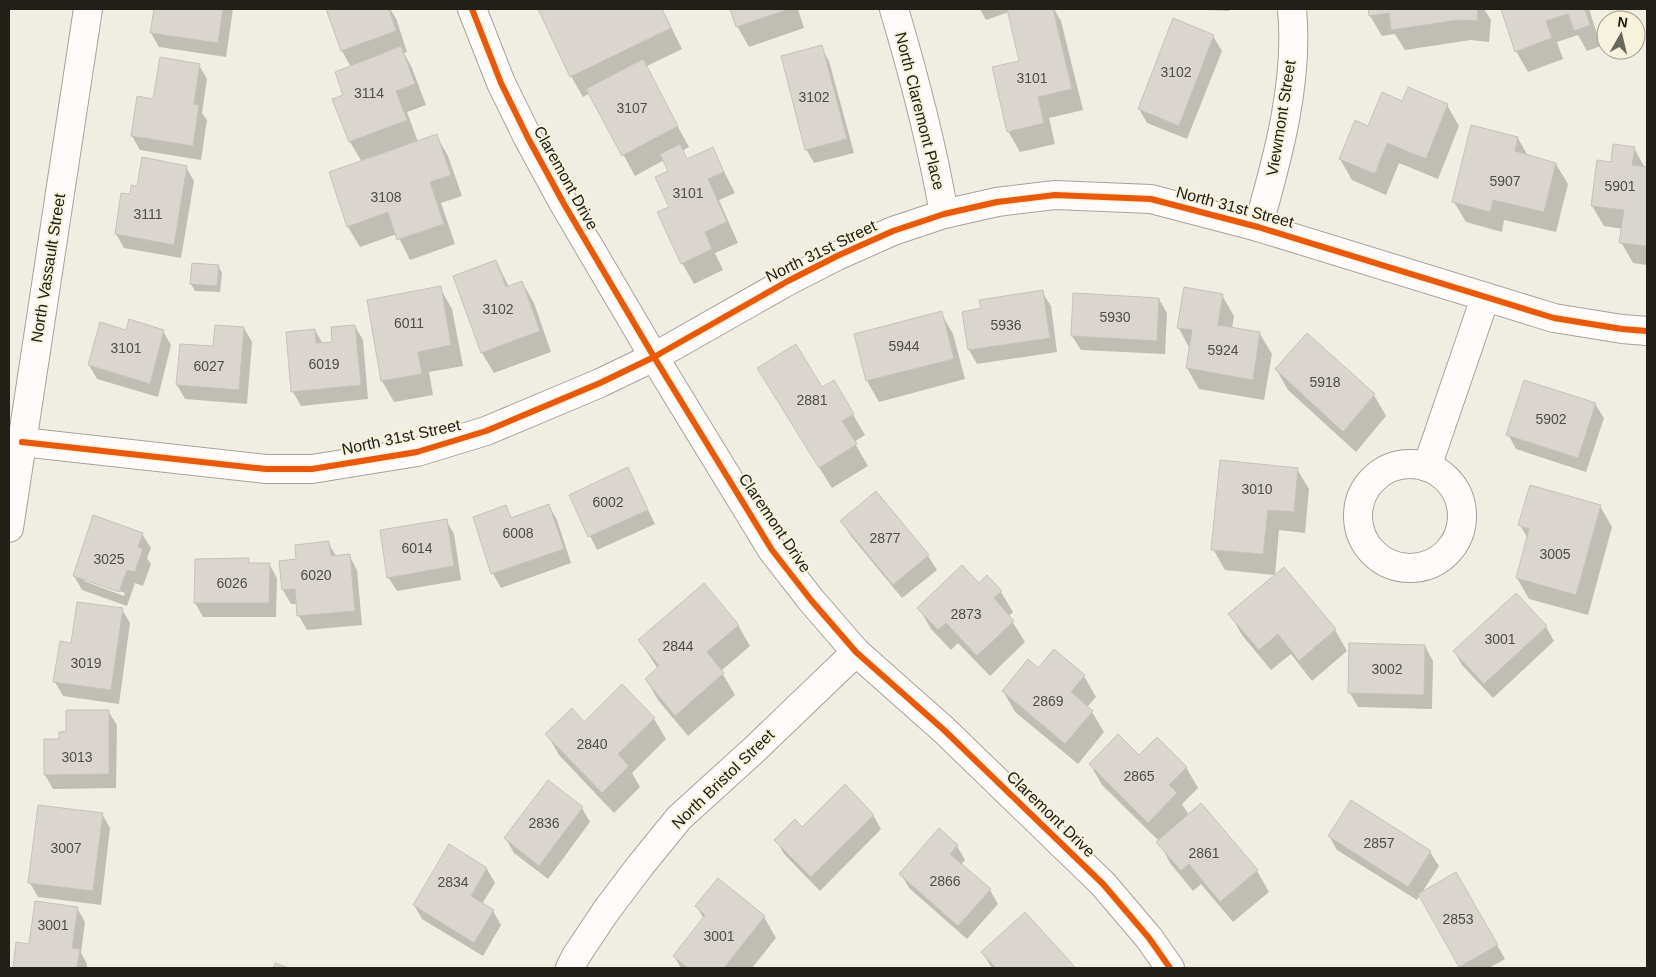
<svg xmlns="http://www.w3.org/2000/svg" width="1656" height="977" viewBox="0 0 1656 977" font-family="Helvetica,sans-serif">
<rect width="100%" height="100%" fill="#f0eee2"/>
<g fill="#0003" fill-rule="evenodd">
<path d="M155,9H233L226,57L159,47L151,33Z"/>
<path d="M327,9H390L396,18L407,52L404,53L412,68L426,105L407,112L418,142L436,135L448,156L462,196L441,203L455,244L410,260L397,234L360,247L348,227L330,173L362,162L350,142L334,100L345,96L351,67L342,51Z"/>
<path d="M539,9H662L682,49L645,67L689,147L682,151L688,160L712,148L735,193L719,200L738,243L715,253L723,270L694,284L682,263L670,208L669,172L664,160L635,176L590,93L583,97L571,76Z"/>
<path d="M731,9H798L804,28L749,47L737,26Z"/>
<path d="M980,9H1054L1061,21L1083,110L1049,118L1055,144L1020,152L1008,131L1021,62L1009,12L986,20Z"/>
<path d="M1182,9H1229V11Z"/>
<path d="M1370,9H1484L1491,20L1489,42L1471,40L1405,50L1395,34L1382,36L1370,16Z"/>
<path d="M1502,9H1589L1601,46L1587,51L1578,35L1557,42L1563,59L1528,72L1516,51Z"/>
<path d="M1213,36L1222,51L1187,139L1147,123L1139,109Z"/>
<path d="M821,47L829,61L854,153L814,163L806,149Z"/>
<path d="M199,65L207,79L202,113L207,120L201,160L140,150L132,136L154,100Z"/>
<path d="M1403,102L1447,105L1459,126L1438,179L1399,163L1386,195L1352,180L1340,159L1369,128Z"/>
<path d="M1518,138L1528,156L1556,164L1568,184L1556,232L1504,220L1502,232L1466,222L1454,202Z"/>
<path d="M1634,148L1645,168H1647V265L1633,263L1621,242L1623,229L1604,226L1592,206Z"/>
<path d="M186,167L194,181L181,258L124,248L116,234L131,196L139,188Z"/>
<path d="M496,261L509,287L522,282L534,303L551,352L494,373L482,353Z"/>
<path d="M218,266L222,273L220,292L195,291L191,284Z"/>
<path d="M440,288L452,309L463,366L429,372L433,395L394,402L382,381L368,301Z"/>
<path d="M1042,292L1051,306L1057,352L977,364L969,350L963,313L982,309Z"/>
<path d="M1074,295L1159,299L1167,313L1165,354L1081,350L1072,336Z"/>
<path d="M1222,295L1234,316L1232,329L1260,334L1272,354L1264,400L1199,389L1187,368L1190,349L1178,327Z"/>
<path d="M941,313L953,334L965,379L879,402L867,381L855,335Z"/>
<path d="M355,326L363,340L368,399L301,406L293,392L315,330L323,344L333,343Z"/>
<path d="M244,328L252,342L247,404L185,399L177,385L214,347Z"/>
<path d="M163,331L171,345L158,397L97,379L89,365L127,332Z"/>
<path d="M1307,334L1374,395L1386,416L1356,452L1288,390L1276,369Z"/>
<path d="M834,382L865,435L854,442L868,466L832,488L770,389H822Z"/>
<path d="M1595,404L1604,418L1586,472L1516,449L1508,434Z"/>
<path d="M628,469L655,524L597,550L570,495Z"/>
<path d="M1297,469L1309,489L1305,533L1279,530L1275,575L1225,570L1213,549Z"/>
<path d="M876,493L928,556L937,570L902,598L850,535L842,521Z"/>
<path d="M549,506L557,520L571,563L501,588L493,574L474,518L506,507L512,518Z"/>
<path d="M1600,506L1612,527L1588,615L1529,599L1517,578L1528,539L1520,525Z"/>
<path d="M446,520L454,534L461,580L397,591L388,577Z"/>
<path d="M142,534L151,548L147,558L151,564L143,586L135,583L127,606L82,590L74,576ZM84,579L125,593L124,596L84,581Z"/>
<path d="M328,543L337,557L349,555L357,570L362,625L307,630L299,616L298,604H291L283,590L280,562L298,560Z"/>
<path d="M196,560H248L251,564H269L277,578L276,617H203L195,603Z"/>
<path d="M1283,568L1335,630L1347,651L1312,681L1291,654L1271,670L1242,635L1230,614Z"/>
<path d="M979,585L1001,592L1013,612L1009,616L1025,642L990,676L958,643L951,650L931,629L919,608Z"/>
<path d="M122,609L130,623L119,704L63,696L55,682L72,644Z"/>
<path d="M738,625L750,646L721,671L735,695L688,736L658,700L646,679L658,669L639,640Z"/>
<path d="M1546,627L1554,641L1493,698L1462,665L1454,651Z"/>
<path d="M1350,645L1425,646L1433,661L1432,709L1358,707L1350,693Z"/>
<path d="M1038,670L1084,676L1096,697L1087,707L1092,712L1104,732L1078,764L1015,712L1003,691Z"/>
<path d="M108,711L117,725L116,788L53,789L45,775L61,740L67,733Z"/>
<path d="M654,719L666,739L632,773L640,787L614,813L559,755L547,734L584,723Z"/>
<path d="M1139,757L1186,767L1198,788L1182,804L1189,815L1201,805L1257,871L1269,892L1233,922L1201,884L1193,891L1170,863L1159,841L1102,785L1090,764Z"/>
<path d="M582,808L590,822L548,879L514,853L506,839Z"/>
<path d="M102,814L110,828L101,905L38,897L30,883Z"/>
<path d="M873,815L881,829L820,891L784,854L776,840L802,829Z"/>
<path d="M1329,836L1430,852L1439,866L1421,894L1456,874L1505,959L1489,968H1461L1420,895L1417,900L1337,850Z"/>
<path d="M450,846L487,869L495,883L482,904L493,911L501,925L483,956L422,919L414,905Z"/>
<path d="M957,846L965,860L961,865L990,890L998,904L967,939L909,888L901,874Z"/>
<path d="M697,907L764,917L776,938L752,968H681L674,956L704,919Z"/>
<path d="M77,908L85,922L81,953L87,964V968H14L17,944L30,945Z"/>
<path d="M1025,914L1075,968H992L982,952Z"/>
</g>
<g fill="#dad5cf" stroke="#c7c1bc">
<path d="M154,9H223L218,43L150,33Z"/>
<path d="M326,9H389L396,31L341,51Z"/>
<path d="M538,9H662L671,28L570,77Z"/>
<path d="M730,9H789L736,27Z"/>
<path d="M1007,9H1053L1072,89L1038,97L1044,123L1007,132L992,67L1019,61Z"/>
<path d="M1368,9H1478L1477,21L1458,20L1391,30L1389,13L1369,16Z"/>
<path d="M1501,9H1585L1590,25L1574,31L1568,14L1546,21L1552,38L1515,52Z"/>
<path d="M1173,18L1214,35L1179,126L1138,109Z"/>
<path d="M822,45L847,139L805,150L781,56Z"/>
<path d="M401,46L415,84L396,91L407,120L349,142L332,99L343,95L335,72Z"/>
<path d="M160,57L200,64L194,104L199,105L193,146L131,136L137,96L153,99Z"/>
<path d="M643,59L678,126L622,156L586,89Z"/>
<path d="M1408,87L1448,104L1426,159L1387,143L1375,174L1339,159L1355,120L1368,126L1382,92L1402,101Z"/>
<path d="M1471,125L1518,137L1515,151L1556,163L1544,212L1493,200L1490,212L1452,202Z"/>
<path d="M437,134L451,175L430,182L444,224L397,240L388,212L347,227L329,172Z"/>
<path d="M680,144L687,159L713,147L724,172L708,179L727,222L705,232L712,249L681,264L657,212L669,207L655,177L668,171L660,154Z"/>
<path d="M1613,144L1635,147L1632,165L1647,167V246L1619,243L1624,210L1591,206L1597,160L1611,162Z"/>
<path d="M142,157L187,166L174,245L115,234L121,193L130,194L131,185L137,186Z"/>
<path d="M496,260L506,287L522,281L540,331L481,353L453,276Z"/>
<path d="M192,263L219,265L217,286L190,284Z"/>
<path d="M441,286L451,345L418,352L422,374L381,381L367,300Z"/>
<path d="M1184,287L1223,294L1218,325L1260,332L1253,380L1186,368L1192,330L1177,328Z"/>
<path d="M1043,290L1050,338L968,350L962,312L981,308L979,300Z"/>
<path d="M1073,293L1159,298L1157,341L1071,336Z"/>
<path d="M942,311L954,359L866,381L854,334Z"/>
<path d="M129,319L164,330L150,384L88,365L100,322L126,330Z"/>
<path d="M215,325L244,327L239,390L176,385L180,344L213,346Z"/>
<path d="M355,325L361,385L291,392L286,332L315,329L316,343L332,342L331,327Z"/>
<path d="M1307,333L1375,394L1343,432L1275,369Z"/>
<path d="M796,344L822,387L834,380L854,414L842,421L857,444L819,468L757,368Z"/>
<path d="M1524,380L1596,403L1578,458L1506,435Z"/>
<path d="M1220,460L1298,468L1294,512L1268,510L1263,554L1211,550Z"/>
<path d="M628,467L648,510L588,537L569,495Z"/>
<path d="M1530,485L1601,505L1576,595L1516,578L1529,529L1518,525Z"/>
<path d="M876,491L929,555L893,585L840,521Z"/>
<path d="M549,504L564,549L491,574L473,517L506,505L511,518Z"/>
<path d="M93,515L143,533L138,547L143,549L135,572L127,570L119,592L73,576Z"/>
<path d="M447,519L454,566L387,578L380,530Z"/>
<path d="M329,541L331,556L350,554L355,611L297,616L295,589L282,590L279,561L296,559L295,545Z"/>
<path d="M249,558V563H270L269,603H194L195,559Z"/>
<path d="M962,565L979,583L987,575L1002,591L994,598L1014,621L977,656L946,623L938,630L917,608Z"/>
<path d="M1284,567L1336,629L1299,661L1278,634L1259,650L1228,614Z"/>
<path d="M704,583L739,625L707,652L724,673L675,716L645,679L659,666L638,640Z"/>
<path d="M1516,593L1547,626L1484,684L1453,651Z"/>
<path d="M77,602L123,608L111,690L53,682L60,641L71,643Z"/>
<path d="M1349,643L1425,645L1424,695L1348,693Z"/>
<path d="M1054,649L1085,675L1071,692L1093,711L1065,744L1002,691L1028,659L1038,668Z"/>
<path d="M622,684L655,718L618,754L629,766L602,793L545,734L572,708L584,722Z"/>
<path d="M66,710H109V774L44,775V739H59V732L66,731Z"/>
<path d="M1118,734L1139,755L1157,737L1187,767L1169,785L1177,793L1148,823L1089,764Z"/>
<path d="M548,780L583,807L539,866L504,838Z"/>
<path d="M845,784L874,815L811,877L774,840L795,819L802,827Z"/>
<path d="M1351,800L1431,851L1408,887L1328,836Z"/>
<path d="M1201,803L1258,870L1220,902L1189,864L1181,871L1156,842Z"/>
<path d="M38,805L103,813L93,891L28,883Z"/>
<path d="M939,828L958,845L950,854L991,889L958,926L899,874Z"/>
<path d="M449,844L487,868L471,896L494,910L474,943L413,905Z"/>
<path d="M1456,872L1498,945L1459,967L1418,894Z"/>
<path d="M718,878L765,916L724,968H688L673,956L705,915L695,906Z"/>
<path d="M35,901L78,907L72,948L80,949L77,968H13L16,942L29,944Z"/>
<path d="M1025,912L1076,968H996L981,952Z"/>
<path d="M275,963L289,968H273Z"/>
</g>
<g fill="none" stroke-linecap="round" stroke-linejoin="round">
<defs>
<g id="minor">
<path d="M472,9L501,83L528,138L564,204L654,357L772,550L811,600L856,652L944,730L1103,884L1149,938L1170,968"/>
<path d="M894,9C914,76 932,144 944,214"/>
<path d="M1258,227C1278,157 1299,81 1292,9"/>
<path d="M22,442L266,469H312L417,452L486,431L600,383L654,357L788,281L837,256L893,231L944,214L997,202L1055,195L1151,199L1258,227L1554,318L1622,329L1647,331"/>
<circle cx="1410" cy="516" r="52"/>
<path d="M1427,467L1485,298"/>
<path d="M9,528L88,9"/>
<path d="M570,968L576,956L606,911L640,866L679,818L756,748L856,652"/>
</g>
</defs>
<use href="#minor" stroke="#a5a49a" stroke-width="30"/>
<use href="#minor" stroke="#fdfcfb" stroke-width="28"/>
<defs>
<g id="cycleway">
<path d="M472,9L501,83L528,138L564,204L654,357L772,550L811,600L856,652L944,730L1103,884L1149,938L1170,968"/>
<path d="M22,442L266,469H312L417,452L486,431L600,383L654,357L788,281L837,256L893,231L944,214L997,202L1055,195L1151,199L1258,227L1554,318L1622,329L1647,331"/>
</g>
</defs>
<use href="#cycleway" stroke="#f6f2dc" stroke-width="9"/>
<use href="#cycleway" stroke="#e8590c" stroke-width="6"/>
</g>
<g text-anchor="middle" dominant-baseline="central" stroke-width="4" stroke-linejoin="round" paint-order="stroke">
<g font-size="14" fill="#504e47">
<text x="1176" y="72">3102</text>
<text x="1032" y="78">3101</text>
<text x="369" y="93">3114</text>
<text x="814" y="97">3102</text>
<text x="632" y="108">3107</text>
<text x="1505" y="181">5907</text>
<text x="1620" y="186">5901</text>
<text x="688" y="193">3101</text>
<text x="386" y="197">3108</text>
<text x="148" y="214">3111</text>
<text x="498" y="309">3102</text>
<text x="1115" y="317">5930</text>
<text x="409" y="323">6011</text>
<text x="1006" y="325">5936</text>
<text x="904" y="346">5944</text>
<text x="126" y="348">3101</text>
<text x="1223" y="350">5924</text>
<text x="324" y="364">6019</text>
<text x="209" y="366">6027</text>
<text x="1325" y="382">5918</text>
<text x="812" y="400">2881</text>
<text x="1551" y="419">5902</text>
<text x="1257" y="489">3010</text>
<text x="608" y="502">6002</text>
<text x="518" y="533">6008</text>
<text x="885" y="538">2877</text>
<text x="417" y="548">6014</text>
<text x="1555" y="554">3005</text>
<text x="109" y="559">3025</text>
<text x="316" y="575">6020</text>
<text x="232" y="583">6026</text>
<text x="966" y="614">2873</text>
<text x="1500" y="639">3001</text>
<text x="678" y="646">2844</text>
<text x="86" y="663">3019</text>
<text x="1387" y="669">3002</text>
<text x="1048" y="701">2869</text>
<text x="592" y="744">2840</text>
<text x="77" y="757">3013</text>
<text x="1139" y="776">2865</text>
<text x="544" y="823">2836</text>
<text x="1379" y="843">2857</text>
<text x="66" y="848">3007</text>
<text x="1204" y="853">2861</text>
<text x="945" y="881">2866</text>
<text x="453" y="882">2834</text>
<text x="1458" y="919">2853</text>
<text x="53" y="925">3001</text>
<text x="719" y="936">3001</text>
</g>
<g font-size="16" fill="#212018" stroke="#f6f2dc">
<text transform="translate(920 111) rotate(76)">North Claremont Place</text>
<text transform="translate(1281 118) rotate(-81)">Viewmont Street</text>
<text transform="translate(566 178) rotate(61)">Claremont Drive</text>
<text transform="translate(1235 207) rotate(15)">North 31st Street</text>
<text transform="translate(821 251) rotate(-26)">North 31st Street</text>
<text transform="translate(48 268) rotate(-81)">North Vassault Street</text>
<text transform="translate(401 437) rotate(-12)">North 31st Street</text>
<text transform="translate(775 523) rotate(56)">Claremont Drive</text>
<text transform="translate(723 779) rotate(-44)">North Bristol Street</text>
<text transform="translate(1051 814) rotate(44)">Claremont Drive</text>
</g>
</g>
<rect width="1656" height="977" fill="none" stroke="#212018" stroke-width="20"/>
<g transform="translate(1621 35) rotate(8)"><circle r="24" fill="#f6f2dc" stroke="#a19e8e"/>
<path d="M0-4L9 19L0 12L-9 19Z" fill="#69685f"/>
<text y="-8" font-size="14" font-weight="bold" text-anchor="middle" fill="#212018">N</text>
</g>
</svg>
